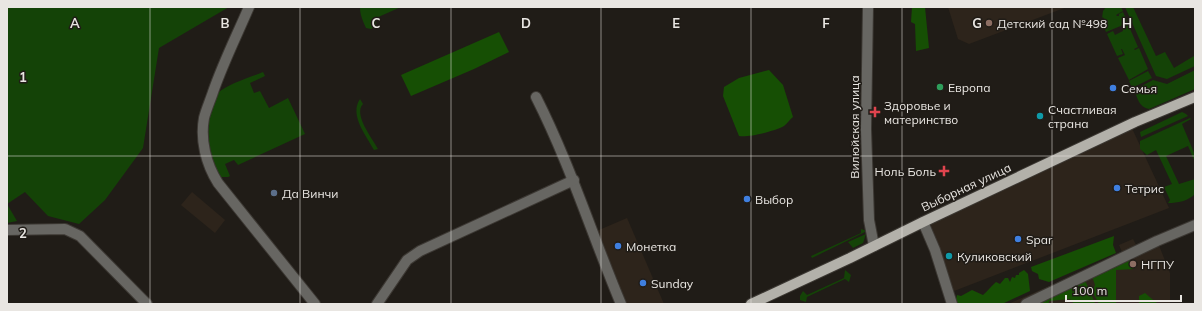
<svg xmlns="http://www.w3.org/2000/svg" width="1202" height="311" viewBox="0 0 1202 311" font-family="Mulish,sans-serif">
<rect width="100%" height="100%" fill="#201c17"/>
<g fill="#2d241b">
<path d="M948,7H1067L969,44L958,39Z"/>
<path d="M1130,124L1169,208L949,293L923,222Z"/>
<path d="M192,192L225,220L215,233L181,205Z"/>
<path d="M627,218L664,304H622L592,233Z"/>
<path d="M1156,238L1170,273V304H1008L1123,254L1119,245L1133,239L1137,247Z"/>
</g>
<g fill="#144307">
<path d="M7,7H229L159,48L143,148L105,200L79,224L48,216L25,192L7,204Z"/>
<path d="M362,7H401L376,18V26L371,29L366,28C363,21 360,15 360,8Z"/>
<path d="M1106,7H1121L1123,11L1116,15L1117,16H1119V14L1123,12L1128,23L1106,32L1102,23L1105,21L1103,17L1102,18L1103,11Z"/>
<path d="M1125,7H1133L1156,56L1165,52L1174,68L1194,56L1195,66L1167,79L1156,76Z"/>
<path d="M1128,24L1138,47L1134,49L1135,50L1139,48L1148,69L1129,80L1118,58L1125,55L1122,49H1121L1123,54L1117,56L1107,34L1113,31L1115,35L1123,31L1122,27Z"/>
<path d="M1195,70V89L1149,109C1139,107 1138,99 1134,90L1153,80L1167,84Z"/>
<path d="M1148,71L1152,78L1132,88L1129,81Z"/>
<path d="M263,72L265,76L250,83L254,93L260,91L269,108L288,98L305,134L238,165L234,160L225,164L230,176L228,177H221C207,155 204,128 213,104C215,100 216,95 218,93C227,84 251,77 263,72Z"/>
<path d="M360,99L363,104C353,114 372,138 378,149L374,150C366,135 349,115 360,99Z"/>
<path d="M1182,112L1186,114L1188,116L1141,137L1140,132Z"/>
<path d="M1190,118L1191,119L1182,124L1195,155V162L1188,146L1166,156L1179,184L1195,179V194C1188,201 1178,203 1168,203L1170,200L1164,187L1172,184L1156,150L1147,155L1140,149V141Z"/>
<path d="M7,204L17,221L7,223Z"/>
<path d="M861,229L867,231L812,258L811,256L861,233Z"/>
<path d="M866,234L863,243L853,248L848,242Z"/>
<path d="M845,270L851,275L849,282L845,279L807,297L806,302L800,300V296L803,291L807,295L844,278Z"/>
</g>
<g fill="#164f04">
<path d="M912,7H925L929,48L916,51L915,24L911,22Z"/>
<path d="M499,32L509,52L474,69L411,96L401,75Z"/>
<path d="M769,70L783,85L793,117C790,119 787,124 784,126C775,131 748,138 739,136L723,96L724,87L739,78Z"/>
<path d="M1114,236L1113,245L1116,253L1049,282L1039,279L1038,274L1032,271L1031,267Z"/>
<path d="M1121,256L1130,260L1134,269L1116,270V304H1099L1093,293V289L1095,285L1092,276Z"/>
<path d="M1024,270L1028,274L1030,291L1002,304H958L956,299L957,295L961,296L972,290L983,295C988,291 991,286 996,282L1000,284L1005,278H1008L1010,282L1012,277L1015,278L1016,275H1019V273Z"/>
<path d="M1084,278L1095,303L1094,304H1074L1070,299L1049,301V304H1038L1045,297Z"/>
<path d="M1145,293L1158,304H1139V296Z"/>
</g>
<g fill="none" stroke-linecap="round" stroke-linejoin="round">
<defs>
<g id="minor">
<path d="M249,7C237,35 223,63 213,92C210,101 206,110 204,118C200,140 206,164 218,183L315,304"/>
<path d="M868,7L866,129L869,220L874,246"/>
<path d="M536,97C570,164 592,235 621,304"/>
<path d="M923,222L935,250L952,304"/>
<path d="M7,230L65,229L80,236L147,304"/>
<path d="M377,304L407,260L420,251L574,180"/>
<path d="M1026,304L1157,241L1195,225"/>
</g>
<path id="major" d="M751,304L850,258L923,222L1135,122L1195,97"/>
</defs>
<use href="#minor" stroke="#3c3833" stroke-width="12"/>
<use href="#major" stroke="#3c3833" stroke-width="12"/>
<use href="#minor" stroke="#676662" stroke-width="10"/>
<use href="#major" stroke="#b3b1aa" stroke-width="10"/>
</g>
<path fill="none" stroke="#e9e6e2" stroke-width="1" stroke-opacity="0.55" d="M150,7V304M300,7V304M451,7V304M601,7V304M751,7V304M902,7V304M1052,7V304M7,156H1195"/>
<g fill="#8d6e63" stroke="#201c17" stroke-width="1.5">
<circle cx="989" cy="23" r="4"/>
<circle cx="1133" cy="264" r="4"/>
</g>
<circle fill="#2e9e5b" stroke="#201c17" stroke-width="1.5" cx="940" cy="87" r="4"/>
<g fill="#3f7fe0" stroke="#201c17" stroke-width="1.5">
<circle cx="1113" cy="88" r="4"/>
<circle cx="1117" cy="188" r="4"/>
<circle cx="747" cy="199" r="4"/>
<circle cx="1018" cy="239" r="4"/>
<circle cx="618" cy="246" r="4"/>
<circle cx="643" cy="283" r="4"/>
</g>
<g fill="#e0444e" stroke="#201c17" stroke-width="1.5">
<path d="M873 106h4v4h4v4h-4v4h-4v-4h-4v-4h4z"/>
<path d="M942 165h4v4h4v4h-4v4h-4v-4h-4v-4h4z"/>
</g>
<g fill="#0f9aa8" stroke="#201c17" stroke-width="1.5">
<circle cx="1040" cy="116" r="4"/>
<circle cx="949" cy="256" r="4"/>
</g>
<circle fill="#5c6f8a" stroke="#201c17" stroke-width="1.5" cx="274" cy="193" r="4"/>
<g text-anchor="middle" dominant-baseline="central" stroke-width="3" stroke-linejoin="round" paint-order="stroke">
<g font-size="12" fill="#e9e6e2" stroke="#201c17" text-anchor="start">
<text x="997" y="23">Детский сад №498</text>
<text x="948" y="87">Европа</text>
<text x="1121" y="88">Семья</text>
<text x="884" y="105">Здоровье и<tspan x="884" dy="14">материнство</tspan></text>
<text x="1048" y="109">Счастливая<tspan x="1048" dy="14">страна</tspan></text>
<text x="936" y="171" text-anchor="end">Ноль Боль</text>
<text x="1125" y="188">Тетрис</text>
<text x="282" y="193">Да Винчи</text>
<text x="755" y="199">Выбор</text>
<text x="1026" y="239">Spar</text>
<text x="626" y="246">Монетка</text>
<text x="957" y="256">Куликовский</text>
<text x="1141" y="264">НГПУ</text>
<text x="651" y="283">Sunday</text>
</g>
<g font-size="12" fill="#e9e6e2" stroke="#201c17">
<text transform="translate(854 127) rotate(-90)">Вилюйская улица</text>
<text transform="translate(966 187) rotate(-25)">Выборная улица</text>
</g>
</g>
<g font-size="13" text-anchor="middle" font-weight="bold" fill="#e9e6e2" stroke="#201c17" stroke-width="3" stroke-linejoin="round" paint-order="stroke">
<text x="75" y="28">A</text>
<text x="225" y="28">B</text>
<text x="376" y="28">C</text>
<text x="526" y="28">D</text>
<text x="676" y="28">E</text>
<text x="826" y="28">F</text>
<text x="977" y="28">G</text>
<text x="1127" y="28">H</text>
<text x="23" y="82">1</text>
<text x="23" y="238">2</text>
</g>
<rect width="1202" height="311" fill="none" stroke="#e9e6e2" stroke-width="16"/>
<path d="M1066 295v6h115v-6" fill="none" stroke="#e9e6e2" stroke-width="2"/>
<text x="1072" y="295" font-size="12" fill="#e9e6e2" stroke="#201c17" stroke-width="3" paint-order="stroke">100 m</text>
</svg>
